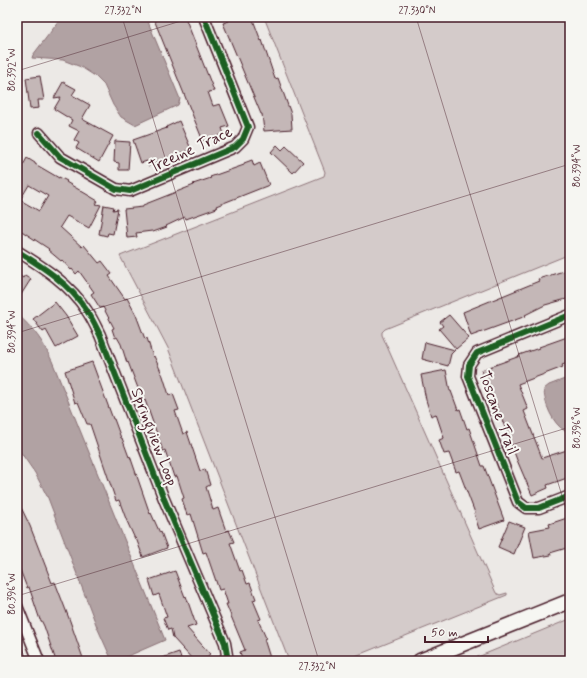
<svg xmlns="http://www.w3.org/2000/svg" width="587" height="678" viewBox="0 0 587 678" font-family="Mynerve,sans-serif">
<rect width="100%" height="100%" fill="#ece9e6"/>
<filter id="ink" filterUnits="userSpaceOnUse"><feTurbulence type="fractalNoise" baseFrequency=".025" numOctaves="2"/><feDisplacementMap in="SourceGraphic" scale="8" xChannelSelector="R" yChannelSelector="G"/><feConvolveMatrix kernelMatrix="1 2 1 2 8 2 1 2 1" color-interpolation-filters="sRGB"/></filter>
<g filter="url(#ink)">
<g fill="#d4cbca" stroke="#8f757a">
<path d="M264,17H570V254L385,329L382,332V335L496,593L500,595L507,593V595L343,661H289L168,348L120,256L324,176L325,172Z"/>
<path d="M570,619V661H468Z"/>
</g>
<g fill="#b1a2a3" stroke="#886e73">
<path d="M62,17H146L180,99L178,105L135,125L121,117L113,105L104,85L95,76L81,67L63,60L32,58L33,55Z"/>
<path d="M17,314C35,330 42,340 52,361L165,640L119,660H113L110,656L97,627L48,498L35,473L17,447Z"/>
<path d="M570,377V429L565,431C552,423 544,403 544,389L549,385Z"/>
</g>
<g fill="#c4b7b7" stroke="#4a1f2b" fill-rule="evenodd">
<path d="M153,17H185L214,91L208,92L213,106L220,104L229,126L222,128L224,134L203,141Z"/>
<path d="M228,17H252L261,41L262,40L275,79L278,78L291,114L292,129L264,131L262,114H261L223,23L229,21Z"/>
<path d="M40,76L44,100H38L39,108L30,109L26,78Z"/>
<path d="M63,82L76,89L72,95L90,105L82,119L113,136L99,162L76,148L79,143L74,140L79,131L69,126L72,120L54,109L61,97L54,98Z"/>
<path d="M179,121L191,149L174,157L148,166L147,161L141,163L133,140L167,128L166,127Z"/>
<path d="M115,141L130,142L128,170H119V163L114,162Z"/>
<path d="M277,145L282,150L286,146L303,162L293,173L271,152Z"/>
<path d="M27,158L35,163V164L59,178V177L67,181L66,182L98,201L96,204L101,205L89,228L67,216L60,227L82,247L84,245L99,263L102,261L112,274L109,276L125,299L127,298L136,315L145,339L147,338L153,357L154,356L163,376L169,395L173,394L179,410L175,411L183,434L187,432L200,471L205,469L210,485L206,487L213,510L218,508L226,531L229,530L234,542L230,543L240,571L242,570L247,584L250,583L256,599L253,600L261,619L258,620L266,638L264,639L271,661H243L240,652L245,650L226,604H228L223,589L219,590L206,552L203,553L191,514L187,515L182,499L184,498L177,476L174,477L165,450L163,451L145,400L143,401L136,383L128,362L127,363L121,344L117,337L115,338L112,329L114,328L103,307L100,308L91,294L94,292L79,271L76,274L72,269L71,270L62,260L61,261L48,250L49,249L17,228V176ZM29,185L48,196L39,211L20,200Z"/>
<path d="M252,160L254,166L260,163L269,185L216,206L217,208L186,219L185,217L166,226L167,227L153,232L152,231L136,233L137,237L127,238L124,209L143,207V205L194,185L193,184L211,178L210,177L244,165V163Z"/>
<path d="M104,205L114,207L113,210L118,209L113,234L108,233L107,236L99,234Z"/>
<path d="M570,269V298L545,305L525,315L526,316L471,336L463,312L539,281L538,279Z"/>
<path d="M17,274L23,278L25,275L31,279L17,301Z"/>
<path d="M55,302L66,316L78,336L56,348L46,330L43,332L33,319Z"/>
<path d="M449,315L469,338L456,349L439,329L443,326L440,322Z"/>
<path d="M570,336V362L562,365L563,367L518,384L528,409L524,411L542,458L570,449V477L547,485L548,488L532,495L517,460L492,393L490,394L481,370L520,356L519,355L539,348V347Z"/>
<path d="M425,342L455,350L451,354L448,366L422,359Z"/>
<path d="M92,362L113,419H114L121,438H122L129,457L130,456L150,514L151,513L160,533L161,532L167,548L143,557L136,538L135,539L126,519L119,500L116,501L90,424H87L78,402L75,403L65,371Z"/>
<path d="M446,370L450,391H451L458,410L460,409L467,429L469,428L482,466H484L504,520L479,529L474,513H475L459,471L456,472L449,453L444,454L439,440L444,438L436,414L431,416L426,400L421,375Z"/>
<path d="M17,499L30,526L52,583L55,582L70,621L84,661H56L44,626L41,620H40L29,587L27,588L17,562Z"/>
<path d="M570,517V547L550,553L551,555L534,558L529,531L550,527L549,524Z"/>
<path d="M509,521L525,527L514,554L498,547Z"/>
<path d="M175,571L185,597L186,596L196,625L187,628L210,654L202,661H194L173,638L171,629L168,630L163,618L167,617L159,594L154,596L149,580Z"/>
<path d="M179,652L182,661H157L156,660Z"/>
</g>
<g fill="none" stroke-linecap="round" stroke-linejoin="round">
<defs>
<g id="street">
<path d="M39,133L60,157L116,189L130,191L235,147L243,139L248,127L204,17"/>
<path d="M17,251C43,267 70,284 87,311C92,318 96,327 100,335L164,499L225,643L227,655L224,661"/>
<path d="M570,315L477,353L469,365L468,376L518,502L526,508H539L570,496"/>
<path d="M17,606L39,661"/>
</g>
<path id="secondary" d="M420,661L570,601"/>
</defs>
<use href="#street" stroke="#4a1f2b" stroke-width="13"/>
<use href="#secondary" stroke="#4a1f2b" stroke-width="17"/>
<use href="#street" stroke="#f6f6f2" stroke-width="10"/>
<use href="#secondary" stroke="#f6f6f2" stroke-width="14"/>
<defs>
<g id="cycleway">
<path d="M39,133L60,157L116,189L130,191L235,147L243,139L248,127L204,17"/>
<path d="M17,251C43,267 70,284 87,311C92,318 96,327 100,335L164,499L225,643L227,655L224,661"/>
<path d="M570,315L477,353L469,365L468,376L518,502L526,508H539L570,496"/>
</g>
</defs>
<use href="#cycleway" stroke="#f6f6f2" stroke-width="8"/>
<use href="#cycleway" stroke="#1b5e20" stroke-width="6"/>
</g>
</g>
<path fill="none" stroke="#4a1f2b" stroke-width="1" stroke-opacity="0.45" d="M122,17L319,661M416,17L570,522M17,71L194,17M17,333L570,164M17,596L570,427M17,634L25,661"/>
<g text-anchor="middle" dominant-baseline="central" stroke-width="4" stroke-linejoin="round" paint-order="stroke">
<g font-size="16" fill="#4a1f2b" stroke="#f6f6f2">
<text transform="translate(191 150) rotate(-25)">Treeine Trace</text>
<text transform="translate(498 413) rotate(70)">Toscane Trail</text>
<text transform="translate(154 437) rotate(69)">Springview Loop</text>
</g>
</g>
<rect width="587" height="678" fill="none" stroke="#f6f6f2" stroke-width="44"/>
<path d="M425 636v6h63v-6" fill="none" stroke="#4a1f2b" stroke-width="2"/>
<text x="431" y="636" font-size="12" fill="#4a1f2b" stroke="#f6f6f2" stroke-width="3" paint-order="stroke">50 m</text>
<rect x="22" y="22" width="543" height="634" fill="none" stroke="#4a1f2b" stroke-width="1.5"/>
<g font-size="10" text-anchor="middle" fill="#4a1f2b">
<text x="123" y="14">27.332°N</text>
<text x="417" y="14">27.330°N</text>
<text transform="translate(11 70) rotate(-90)" y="4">80.392°W</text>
<text transform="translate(576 166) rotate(-90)" y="4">80.394°W</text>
<text transform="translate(11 332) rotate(-90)" y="4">80.394°W</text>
<text transform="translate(576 428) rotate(-90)" y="4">80.396°W</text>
<text transform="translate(11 594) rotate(-90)" y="4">80.396°W</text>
<text x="317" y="670">27.332°N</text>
</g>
</svg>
